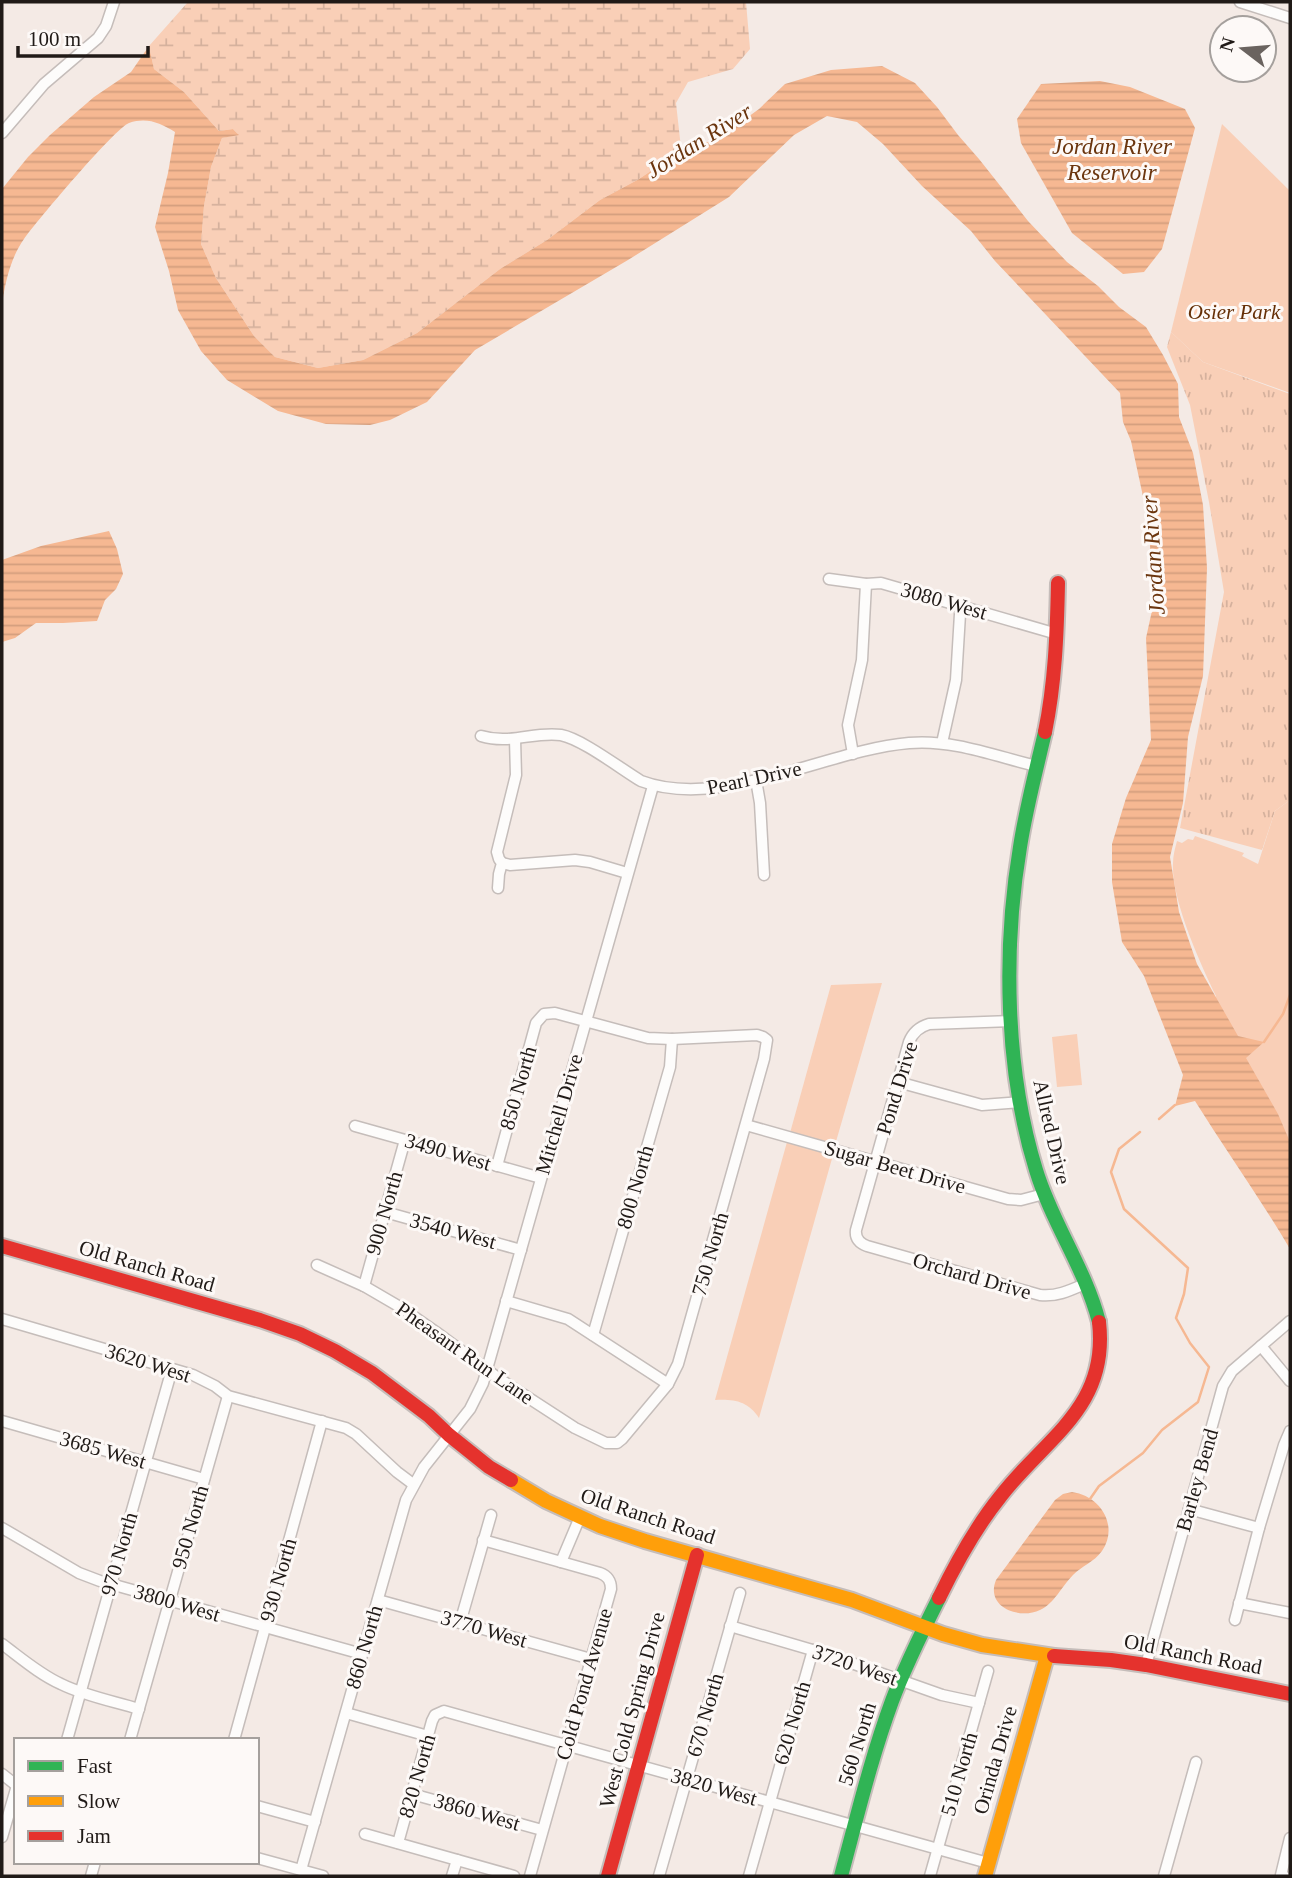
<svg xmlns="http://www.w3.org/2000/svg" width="1292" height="1878" viewBox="0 0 1292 1878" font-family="'Times New Roman',serif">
<defs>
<pattern id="grass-tufts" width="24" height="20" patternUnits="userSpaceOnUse" patternTransform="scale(1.75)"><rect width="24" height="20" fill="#f9cfb7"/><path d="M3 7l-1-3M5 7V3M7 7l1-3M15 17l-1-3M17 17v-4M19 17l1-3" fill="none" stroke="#d5b19d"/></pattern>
<pattern id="wetland-marsh" width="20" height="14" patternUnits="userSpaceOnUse" patternTransform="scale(1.75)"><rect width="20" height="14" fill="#f9cfb7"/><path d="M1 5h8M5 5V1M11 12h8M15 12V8" fill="none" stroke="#d5b19d"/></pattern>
<pattern id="water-rules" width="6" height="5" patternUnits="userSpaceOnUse" patternTransform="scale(1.75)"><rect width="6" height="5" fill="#f6b892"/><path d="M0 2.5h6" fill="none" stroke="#d39e7d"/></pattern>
</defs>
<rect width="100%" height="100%" fill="#f4eae5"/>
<path fill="url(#grass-tufts)" d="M1171,332L1203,362L1290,394V800L1275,811L1262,850L1180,828L1224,592L1209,502L1190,405L1167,347Z"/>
<path fill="url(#wetland-marsh)" d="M188,2H746L750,49L733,69L688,82L676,103L681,148L679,152L639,179L600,200L547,240L500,269L417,333L363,360L318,368L275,357L254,336L216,278L201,244L204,206L211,167L222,138L238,134L233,129L219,131L184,92L154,69L149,46Z"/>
<g fill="#f9cfb7">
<path d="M1222,124L1290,191V393L1203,362L1171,332Z"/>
<path d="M1290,800V1166L1211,1013L1216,996C1200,963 1171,899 1173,863C1173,856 1175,848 1177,841L1182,843L1188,839L1193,840L1195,836L1244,853L1242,856L1258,864L1275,811Z"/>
<path d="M882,983L835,1145L790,1133L831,985Z"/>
<path d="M1077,1034L1082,1085L1057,1087L1052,1037Z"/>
<path d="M787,1142L833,1155L759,1418C748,1401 734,1399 715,1400Z"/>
</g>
<g fill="url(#water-rules)">
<path d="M149,46L154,69L184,92L219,131L233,129L239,135L222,138L211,167L204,206L201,244L216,278L254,336L275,357L318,368L363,360L417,333L500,269L547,240L600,200L639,179L679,152L719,138L759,109L785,84L831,70L882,66L915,83L937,107L958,135L979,159L1028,221L1067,262L1098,286L1119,307L1146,327L1163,355L1178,384L1179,417L1193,453L1203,505L1207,568L1203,676L1188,737L1183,803L1170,857L1179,912L1197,964L1238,1036L1264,1042L1246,1058L1278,1114L1290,1142V1249C1260,1198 1226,1151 1195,1101L1175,1106L1183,1075L1144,976L1122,942L1112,882V844L1126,798L1151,740L1146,638L1153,606L1149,524L1131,441L1123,422L1120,393L995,261L971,231L922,186L883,144L857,122L827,116L794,135L729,197L628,260L475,350L427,402L390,420L370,425L326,424L278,411L227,380L201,351L178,310L169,271L155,227L168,173L175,132C160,123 147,117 129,123C116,127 36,222 24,239C11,257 5,282 2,305V189L28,157L50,135L94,97L131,72Z"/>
<path d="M1100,81L1130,87L1185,109L1195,128L1162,249L1144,272L1123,274L1072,233L1021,143L1017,119L1041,84Z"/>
<path d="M109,531L117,549L123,574L116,589L105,600L97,621L63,623H36L15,638L2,642V560L41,546Z"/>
<path d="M1072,1492C1101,1496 1119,1526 1102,1551C1094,1562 1082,1566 1073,1575C1062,1586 1054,1604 1040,1610C1019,1620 985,1607 996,1580L1055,1500L1063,1494Z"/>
</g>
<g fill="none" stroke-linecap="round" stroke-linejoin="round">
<g stroke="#f6b892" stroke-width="2.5">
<path d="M1264,1042L1283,1014L1290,995"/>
<path d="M1159,1119L1175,1105"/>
<path d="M1090,1499L1099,1486L1143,1453L1162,1430L1198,1402L1209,1367L1190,1343L1176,1318L1184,1294L1188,1268L1124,1209L1111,1172L1119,1149L1140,1132"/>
</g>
<defs>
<g id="street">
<path d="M1240,2L1290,18"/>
<path d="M2,133L44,84L98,38L106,26L114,2"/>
<path d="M829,579L866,584L881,583L1057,634"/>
<path d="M481,736C511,745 534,731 561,735C582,739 621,769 641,781C721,811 826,750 909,743C952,739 995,756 1036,766"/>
<path d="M942,743L956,680L960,614L962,606"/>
<path d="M853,754L848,725L862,660L866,584"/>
<path d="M756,780L760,803L764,875"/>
<path d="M502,863L510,865L575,860L590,862L627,873"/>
<path d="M498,888L499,874L502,863L499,859L497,852L516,775L515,739"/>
<path d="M1012,1021L929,1024C919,1027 913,1032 909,1042L856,1230C855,1238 859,1243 867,1246L1040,1295C1057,1297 1071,1290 1087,1283"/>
<path d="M898,1082L982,1105L1021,1102"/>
<path d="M746,1125L1008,1199L1021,1200L1044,1194"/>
<path d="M355,1126L541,1178"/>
<path d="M385,1212L521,1250"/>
<path d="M317,1265L364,1286L400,1307L436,1332L498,1378L575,1428L606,1443H617L622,1439L668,1384L678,1364L764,1059L767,1040L763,1037L757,1035L672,1039L648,1038L555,1013L544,1014L536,1023L497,1166"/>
<path d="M364,1286L405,1140"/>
<path d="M506,1301L568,1319L668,1384"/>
<path d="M2,1319L193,1375L215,1386L228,1396L346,1428L356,1434L397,1472L413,1484"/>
<path d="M593,1335L670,1067L672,1039"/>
<path d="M1261,1346L1290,1381"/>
<path d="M2,1421L204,1479"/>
<path d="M1189,1509L1259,1528"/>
<path d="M2,1528L79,1573L100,1581L362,1654"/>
<path d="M483,1540L600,1573C608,1576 611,1581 611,1589L530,1876"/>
<path d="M561,1562L580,1517"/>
<path d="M378,1600L591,1659"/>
<path d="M1239,1603L1290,1613"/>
<path d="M1235,1620L1259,1528L1284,1445L1290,1431"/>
<path d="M460,1623L491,1515"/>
<path d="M730,1626L826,1654L942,1695L979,1703"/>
<path d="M2,1644C21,1658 39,1674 61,1684C85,1696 113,1701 139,1709"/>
<path d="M1146,1665L1223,1386L1232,1371L1290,1321"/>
<path d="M346,1713L428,1736"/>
<path d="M67,1740L172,1369"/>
<path d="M130,1740L228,1396"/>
<path d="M234,1740L322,1421"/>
<path d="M2,1774L16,1785"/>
<path d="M412,1794L542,1830"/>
<path d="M257,1806L315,1822"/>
<path d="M365,1834L514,1876"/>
<path d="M2,1837L16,1789"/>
<path d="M398,1843L432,1721L435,1715L444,1711L988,1863"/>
<path d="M257,1858L323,1876"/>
<path d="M301,1870L406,1500L424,1467L470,1409L483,1383L653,786"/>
<path d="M91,1876L95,1862"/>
<path d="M452,1876L457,1860"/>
<path d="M659,1876L740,1593"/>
<path d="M749,1876L813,1650"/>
<path d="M930,1876L988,1671"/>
<path d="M1164,1876L1196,1762"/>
<path d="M1284,1876L1281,1875L1290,1838"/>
</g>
<g id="fast">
<path d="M1045,732C1036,771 1026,808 1020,847C1003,949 1005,1070 1036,1170C1052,1223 1085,1268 1099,1322"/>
<path d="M841,1876C857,1817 871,1758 892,1701C905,1666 922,1632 939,1598"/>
</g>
<g id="slow">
<path d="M511,1480L546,1501L600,1526L645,1541L852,1600L943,1634L982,1645L1054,1656"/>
<path d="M985,1876L1047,1656"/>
</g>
<g id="jam">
<path d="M1045,732C1055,683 1057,634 1058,583"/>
<path d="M2,1246L260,1320L300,1334L335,1351L372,1373L429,1416L449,1435L489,1467L511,1480"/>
<path d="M939,1598C956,1563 975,1528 1000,1497C1045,1438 1109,1408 1099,1322"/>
<path d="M1054,1656L1111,1660L1146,1665L1290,1694"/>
<path d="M608,1876L697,1555"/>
</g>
</defs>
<use href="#street" stroke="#c5bdba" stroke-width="13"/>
<use href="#fast" stroke="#c5bdba" stroke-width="18"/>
<use href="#slow" stroke="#c5bdba" stroke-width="18"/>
<use href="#jam" stroke="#c5bdba" stroke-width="18"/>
<use href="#street" stroke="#fdfcfb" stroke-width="10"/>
<use href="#fast" stroke="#30b455" stroke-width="14"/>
<use href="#slow" stroke="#ff9f0a" stroke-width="14"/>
<use href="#jam" stroke="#e5322d" stroke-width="14"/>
</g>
<g text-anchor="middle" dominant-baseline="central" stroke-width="6" stroke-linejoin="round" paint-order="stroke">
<g font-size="21" font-style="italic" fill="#663007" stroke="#fdf9f7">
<text x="1234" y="312">Osier Park</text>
</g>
<g font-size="21" fill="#201a17" stroke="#fdf9f7">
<text transform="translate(944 601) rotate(16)">3080 West</text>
<text transform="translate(754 778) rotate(-12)">Pearl Drive</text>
<text transform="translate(518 1088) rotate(-74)">850 North</text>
<text transform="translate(897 1088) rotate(-73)">Pond Drive</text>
<text transform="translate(559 1114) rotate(-74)">Mitchell Drive</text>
<text transform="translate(1052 1132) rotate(77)">Allred Drive</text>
<text transform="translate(448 1152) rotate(16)">3490 West</text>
<text transform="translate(895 1167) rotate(16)">Sugar Beet Drive</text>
<text transform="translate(635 1187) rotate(-74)">800 North</text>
<text transform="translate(384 1213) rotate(-74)">900 North</text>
<text transform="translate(453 1231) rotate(15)">3540 West</text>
<text transform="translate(710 1254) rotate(-74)">750 North</text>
<text transform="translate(147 1266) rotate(16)">Old Ranch Road</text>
<text transform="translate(972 1276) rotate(16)">Orchard Drive</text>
<text transform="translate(465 1353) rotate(35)">Pheasant Run Lane</text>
<text transform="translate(148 1363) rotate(17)">3620 West</text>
<text transform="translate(103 1450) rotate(16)">3685 West</text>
<text transform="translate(1197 1480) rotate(-74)">Barley Bend</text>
<text transform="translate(648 1516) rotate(18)">Old Ranch Road</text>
<text transform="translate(190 1527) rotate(-74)">950 North</text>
<text transform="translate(119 1554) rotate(-74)">970 North</text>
<text transform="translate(278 1580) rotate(-74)">930 North</text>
<text transform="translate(177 1603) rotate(16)">3800 West</text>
<text transform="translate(484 1629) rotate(16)">3770 West</text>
<text transform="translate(364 1647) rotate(-74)">860 North</text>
<text transform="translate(1193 1654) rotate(11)">Old Ranch Road</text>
<text transform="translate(855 1665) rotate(19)">3720 West</text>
<text transform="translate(584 1684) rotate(-74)">Cold Pond Avenue</text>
<text transform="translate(632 1710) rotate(-75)">West Cold Spring Drive</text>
<text transform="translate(705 1715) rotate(-74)">670 North</text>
<text transform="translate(792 1723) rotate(-74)">620 North</text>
<text transform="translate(857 1744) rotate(-73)">560 North</text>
<text transform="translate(995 1760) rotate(-74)">Orinda Drive</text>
<text transform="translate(959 1774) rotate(-74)">510 North</text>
<text transform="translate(417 1776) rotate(-74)">820 North</text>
<text transform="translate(714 1787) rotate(16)">3820 West</text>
<text transform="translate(477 1812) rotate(16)">3860 West</text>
</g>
<g font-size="23" font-style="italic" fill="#6b350e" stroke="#fdf9f7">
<text transform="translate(699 141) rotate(-32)">Jordan River</text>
<text x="1112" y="146">Jordan River<tspan x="1112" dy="26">Reservoir</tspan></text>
<text transform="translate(1153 555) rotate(-94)">Jordan River</text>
</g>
</g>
<rect width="1292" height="1878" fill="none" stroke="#201a17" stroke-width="7"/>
<rect x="14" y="1738" width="245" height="126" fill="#fdf9f7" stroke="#a5a09d" stroke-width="2"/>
<rect x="28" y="1761" width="35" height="10" fill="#30b455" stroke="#a5a09d" stroke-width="2"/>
<text x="77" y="1773" font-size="21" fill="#201a17">Fast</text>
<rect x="28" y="1796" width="35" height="10" fill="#ff9f0a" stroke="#a5a09d" stroke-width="2"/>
<text x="77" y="1808" font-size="21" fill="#201a17">Slow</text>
<rect x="28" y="1831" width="35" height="10" fill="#e5322d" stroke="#a5a09d" stroke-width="2"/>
<text x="77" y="1843" font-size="21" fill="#201a17">Jam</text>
<g transform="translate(1243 49) rotate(286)"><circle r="33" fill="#fdf9f7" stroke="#a5a09d" stroke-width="2"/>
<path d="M0-5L12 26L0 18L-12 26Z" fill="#6a635f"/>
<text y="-10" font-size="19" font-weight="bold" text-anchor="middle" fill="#201a17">N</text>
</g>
<path d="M18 46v10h130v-10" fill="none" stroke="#201a17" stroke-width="3.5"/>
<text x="28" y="46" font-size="21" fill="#201a17" stroke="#fdf9f7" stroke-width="5" paint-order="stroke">100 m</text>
</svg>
